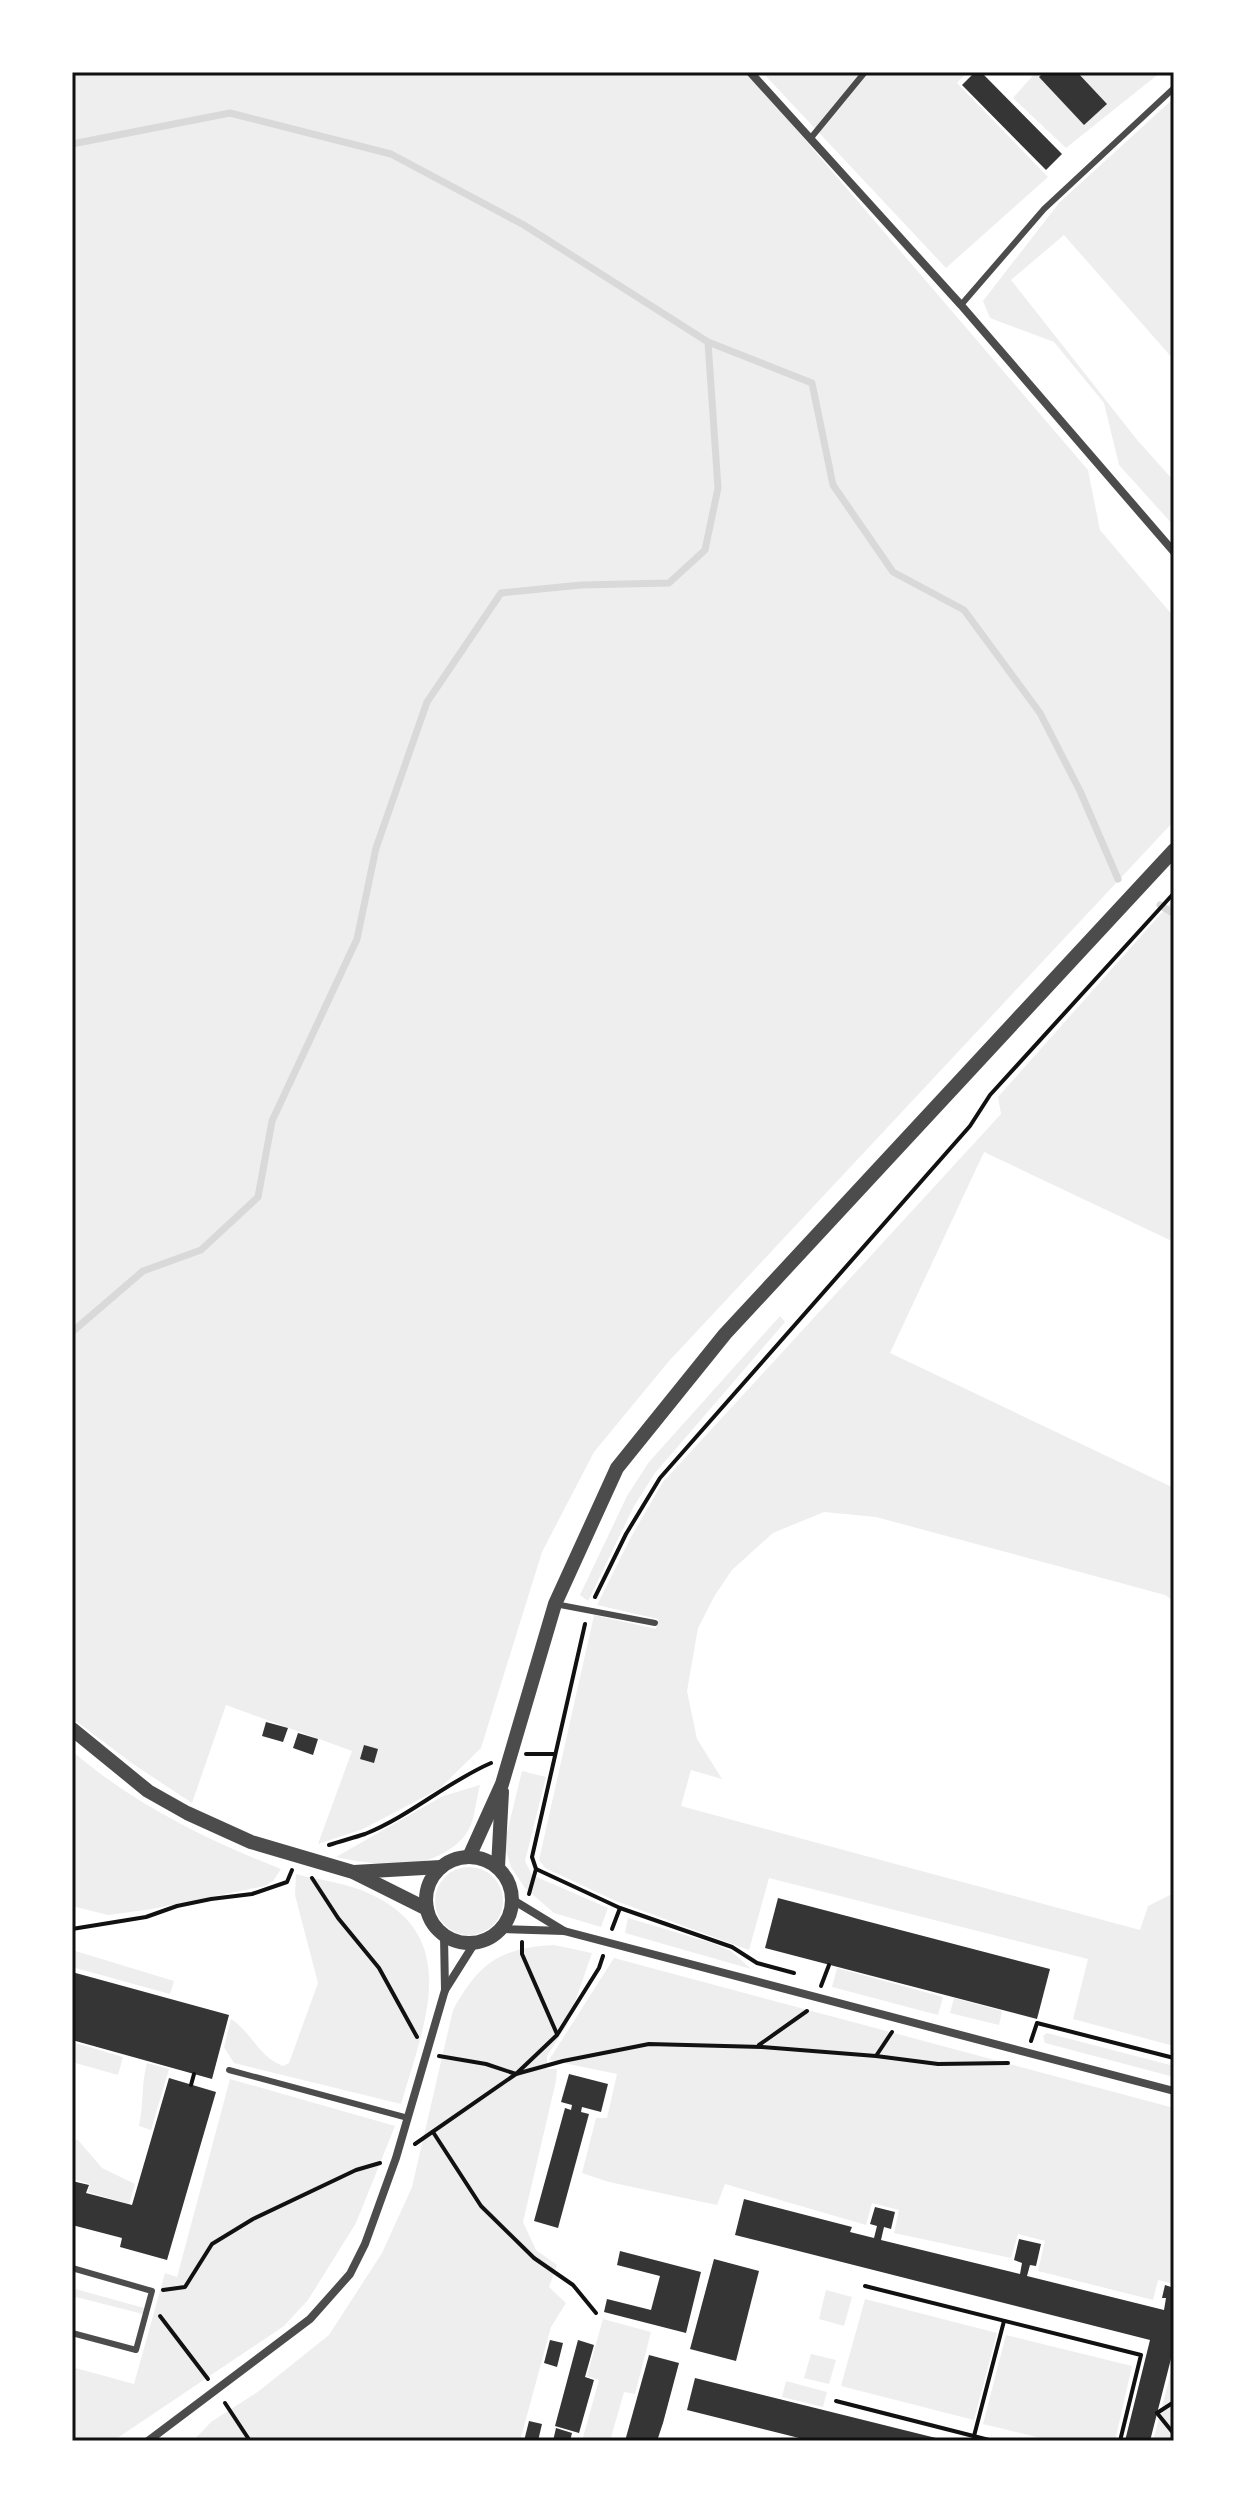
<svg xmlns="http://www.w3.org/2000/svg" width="1246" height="2513" viewBox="0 0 1246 2513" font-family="'Space Grotesk',sans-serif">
<rect width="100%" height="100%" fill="#fff"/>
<g fill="#eee">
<path d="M72,72H747L1088,470L1100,530L1174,617V821L669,1361L594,1452L542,1552L481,1748L439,1789L363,1829L318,1844L352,1751L226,1705L192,1803L133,1764L72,1718Z"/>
<path d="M762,72H967L957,83L1048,177L946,268Z"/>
<path d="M1036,72H1161L1066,148L1013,98Z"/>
<path d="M1174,98V360L1064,235L1011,280L1138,441L1174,481V526L1119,465L1104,403L1054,342L990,318L983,301L1059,203Z"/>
<path d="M1174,899V1242L984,1152L890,1353L1174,1488V1601L1165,1595L876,1517L824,1512L773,1533L732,1570L715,1595L698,1628L687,1691L697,1739L722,1779L691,1770L681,1806L1140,1930L1148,1906L1174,1893V2046L1073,2019L1088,1959L769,1878L749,1950L616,1901L545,1868L539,1860L594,1615L656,1629L658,1619L597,1605L631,1537L663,1482L1001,1114L998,1097Z"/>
<path d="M780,1316L785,1322L655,1473L634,1506L588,1601L580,1595L627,1496L649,1462Z"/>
<path d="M72,1751C135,1805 205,1839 281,1869L273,1881L265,1886L152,1909L108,1915L72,1906Z"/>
<path d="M522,1771L546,1777L525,1861L532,1875L608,1908L601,1927L554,1913L525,1888L511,1867L504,1845Z"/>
<path d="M480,1785C476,1799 475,1822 466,1834C435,1874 378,1866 336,1857L443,1796Z"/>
<circle cx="469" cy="1901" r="34"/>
<path d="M296,1874C319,1880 347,1883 368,1893C465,1936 423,2027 401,2104L234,2063L224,2047L231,2019C252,2032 258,2057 283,2066L289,2063L318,1983L295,1895Z"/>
<path d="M628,1918L715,1944L731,1951L751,1969L625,1933Z"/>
<path d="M554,1945L592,1953L567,2025L547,2056V2069H557L556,2081L523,2222L536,2250L557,2265L549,2287L566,2303L551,2327L520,2441H193L211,2422L259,2391L329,2335L382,2253L412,2187L453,2010C479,1963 500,1948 554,1945Z"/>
<path d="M72,1950L174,1981L170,1994L72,1967Z"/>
<path d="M614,1958L1174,2108V2284L1158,2280L1153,2300L1038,2271L1045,2241L1018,2234L1011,2258L894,2233L899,2210L872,2203L866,2225L725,2184L717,2205L609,2182L582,2173L596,2118H607L617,2074L549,2060Z"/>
<path d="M837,1968L943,1997L938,2015L832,1987Z"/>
<path d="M954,1998L1002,2011L999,2025L950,2013Z"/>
<path d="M1047,2033L1174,2066V2077L1045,2043L1043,2036Z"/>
<path d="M72,2042L123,2057L118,2075L72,2062Z"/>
<path d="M147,2063L169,2069L151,2130L139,2126C144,2103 141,2085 147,2063Z"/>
<path d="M230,2079L395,2126L356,2223L308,2300L284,2326L113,2441H72V2367L134,2384L165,2273L177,2277Z"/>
<path d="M72,2139L78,2140L102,2168L135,2184L129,2204L88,2192L90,2184L72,2179Z"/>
<path d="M72,2288L144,2308L143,2314L72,2296Z"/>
<path d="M826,2290L852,2297L844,2326L819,2319Z"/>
<path d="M865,2299L997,2333L974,2420L841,2386Z"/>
<path d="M603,2319L651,2332L635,2394L624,2392L610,2441H582L599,2380L587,2376Z"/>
<path d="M1006,2335L1132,2366L1115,2441H1053L983,2424Z"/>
<path d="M811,2354L836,2360L829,2384L804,2378Z"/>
<path d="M1174,2361V2441H1153Z"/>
<path d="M786,2381L827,2392L823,2407L782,2397Z"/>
</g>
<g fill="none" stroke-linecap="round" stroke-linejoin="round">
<g stroke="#d9d9d9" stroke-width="7">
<path d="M72,144L230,113L391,154L524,225L708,342L812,383L833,485L893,572L964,610L1040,713L1080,791L1118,879"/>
<path d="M1160,905L1174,914"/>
<path d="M72,1332L143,1271L201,1250L258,1197L272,1121L357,939L376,848L427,702L501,593L581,585L669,583L705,550L718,488L708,342"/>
</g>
</g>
<g fill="#353535">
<path d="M975,72H981L1062,154L1046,170L962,85Z"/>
<path d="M1044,72H1077L1107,104L1084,125L1039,77Z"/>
<path d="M266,1722L288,1728L283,1742L262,1736Z"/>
<path d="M298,1733L318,1739L313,1755L293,1748Z"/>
<path d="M364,1745L378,1749L374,1763L360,1759Z"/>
<path d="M778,1898L1050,1969L1037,2019L765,1948Z"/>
<path d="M72,1972L229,2015L212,2079L72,2040Z"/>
<path d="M569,2074L608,2084L601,2112L582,2107L581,2112L589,2114L558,2228L534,2221L565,2108L571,2110L572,2105L561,2102Z"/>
<path d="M169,2078L216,2092L167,2260L120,2247L122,2238L72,2225V2181L89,2185L86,2193L132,2205Z"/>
<path d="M744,2199L852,2227L850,2232L874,2238L877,2226L870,2224L875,2207L895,2212L891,2229L884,2227L881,2240L1020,2274L1022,2263L1014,2260L1019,2239L1041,2244L1036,2266L1030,2265L1027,2276L1164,2310L1166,2298H1162L1165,2285L1174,2288L1171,2312L1174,2313V2347L1150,2441H1125L1150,2340L735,2235Z"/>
<path d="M620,2251L701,2272L686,2333L604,2312L607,2299L651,2310L660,2276L617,2265Z"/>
<path d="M714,2259L759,2271L736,2361L690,2349Z"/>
<path d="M550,2340L563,2343L557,2367L544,2363Z"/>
<path d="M578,2340L594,2345L585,2377L594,2380L579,2433L555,2426Z"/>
<path d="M649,2355L679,2363L663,2423L657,2441H625Z"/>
<path d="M695,2378L944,2440L943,2441H811L687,2410Z"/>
<path d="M529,2421L542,2424L538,2441H524Z"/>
<path d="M556,2428L572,2433L570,2441H553Z"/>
</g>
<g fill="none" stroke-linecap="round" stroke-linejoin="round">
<g stroke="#111" stroke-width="4">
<path d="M595,1597L626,1534L660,1478L970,1126L990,1095L1174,893"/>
<path d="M585,1624L532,1857L536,1869L620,1908L732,1947L757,1963L794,1973"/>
<path d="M526,1754H555"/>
<path d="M329,1845C341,1841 353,1838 365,1834C410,1816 447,1782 491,1763"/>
<path d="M312,1878L338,1918L379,1968L417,2037"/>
<path d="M529,1894L536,1869"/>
<path d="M72,1929L146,1917L177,1906L211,1899L252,1894L287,1882L292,1870"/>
<path d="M612,1929L620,1908"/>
<path d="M522,1942V1954L557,2034"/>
<path d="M821,1986L829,1965"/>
<path d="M1031,2041L1037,2023L1174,2058"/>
<path d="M759,2045L807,2011"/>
<path d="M439,2056L486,2064L516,2074L557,2035L599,1968L603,1956"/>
<path d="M876,2056L938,2064L1008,2063"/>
<path d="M191,2085L194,2074"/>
<path d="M433,2132L481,2206L534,2258L573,2285L596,2313"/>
<path d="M415,2144L516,2074L563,2061L649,2044L762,2047L876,2056L892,2032"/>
<path d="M865,2286L1141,2355L1120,2441"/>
<path d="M163,2290L185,2287L212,2244L253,2219L356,2170L380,2163"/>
<path d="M160,2316L208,2379"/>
<path d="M836,2401L993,2441"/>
<path d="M225,2403L250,2441"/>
<path d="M1157,2413L1174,2434"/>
<path d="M1157,2413L1174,2402"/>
<path d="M974,2436L1004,2321"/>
</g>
<g stroke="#4c4c4c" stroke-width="6">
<path d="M810,139L865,72"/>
<path d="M961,305L1044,209L1174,88"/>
<path d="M555,1604L655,1623"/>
<path d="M229,2070L408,2118"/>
<path d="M72,2268L152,2291L136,2350L72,2333"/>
</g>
<g stroke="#4c4c4c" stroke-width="8">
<path d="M750,72L961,305L1174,552"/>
<path d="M513,1900L564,1931"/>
<path d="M502,1929L564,1931L1174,2091"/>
<path d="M444,1936L445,1990"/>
<path d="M148,2441L310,2319L350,2274L365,2244L396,2158L445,1990L474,1944"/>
</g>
<g stroke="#4c4c4c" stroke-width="14">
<path d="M72,1729L148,1791L187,1813L251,1842L353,1872L427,1909"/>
<path d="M469,1857L502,1784L555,1604L617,1468L725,1334L1174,850"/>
<circle cx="469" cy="1900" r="43"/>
<path d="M498,1867L502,1792"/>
<path d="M354,1872L441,1867"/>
</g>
</g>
<rect width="1246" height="2513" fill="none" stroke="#ffffff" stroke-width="148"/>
<rect x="74" y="74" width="1098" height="2365" fill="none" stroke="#111" stroke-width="3"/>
</svg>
